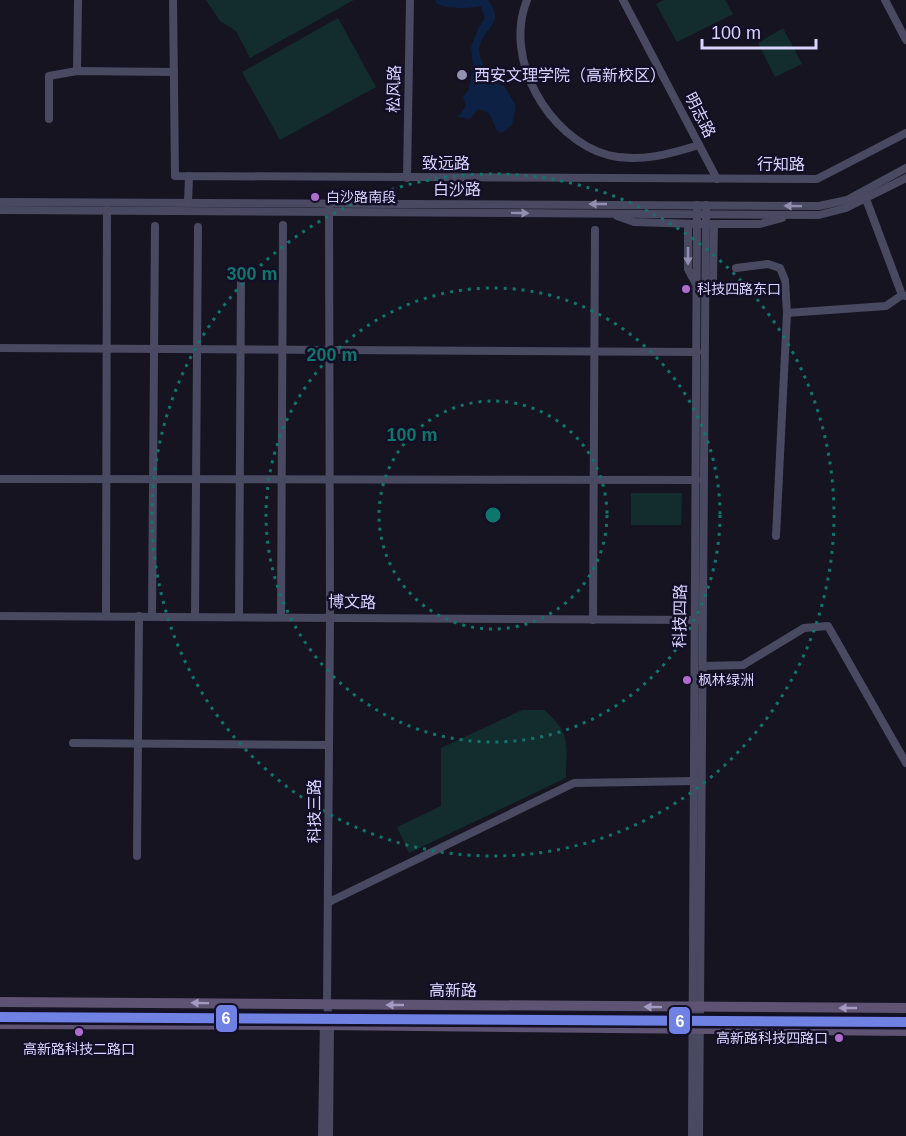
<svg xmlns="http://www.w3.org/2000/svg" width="906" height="1136" viewBox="0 0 906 1136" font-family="Arial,'Noto Sans SC',sans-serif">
<rect width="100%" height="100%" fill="#161421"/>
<g fill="#132c2d">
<path d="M206,0H354L250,58L236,31L220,21Z"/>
<path d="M664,0H725L733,14L677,42L656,4Z"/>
<path d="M338,18L376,87L280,140L242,72Z"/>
<path d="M783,28L802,64L775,77L758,43Z"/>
<path d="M631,493H682L681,525H631Z"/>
<path d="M522,710H544C572,734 566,743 566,778L409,853L397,827L441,806V748Z"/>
</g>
<path fill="#0d2144" d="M436,0H488C507,26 481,26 479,51C479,55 486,72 488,78L505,87L516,106L512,125L502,133L497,131L489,113L478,109L470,119L458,117L466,106L463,97L469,89L473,67L471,47L478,29L485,18L481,6C468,9 445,10 435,2Z"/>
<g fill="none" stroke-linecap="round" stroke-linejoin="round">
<g stroke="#4a4962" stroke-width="8">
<path d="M173,0L175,176L817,179L906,133"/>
<path d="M527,0C503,59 548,138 608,155C639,163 670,154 699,145"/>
<path d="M623,0L717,179"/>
<path d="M885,0L906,40"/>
<path d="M77,71L78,0"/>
<path d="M49,119V76L77,71L174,72"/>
<path d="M407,178L410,0"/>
<path d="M866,199L902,295L906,296"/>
<path d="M0,202L819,206L847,200L906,168"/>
<path d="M188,203L189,176"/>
<path d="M329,203L330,617L327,1005L330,1026L329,1136"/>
<path d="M0,210L819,215L846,208L906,178"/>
<path d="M617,216L634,222L698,224H760L782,218"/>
<path d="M688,224V269L696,284"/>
<path d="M736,268L768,264L780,268L785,280L787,313L776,536"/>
<path d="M707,292L713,279L714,224"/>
<path d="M787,313L886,306L902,295"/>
<path d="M0,348L697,352"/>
<path d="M0,479L696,480"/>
<path d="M0,616L699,620"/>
<path d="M106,616L107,210"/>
<path d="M152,616L155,226"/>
<path d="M195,616L198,227"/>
<path d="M239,616L241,278"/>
<path d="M281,617L283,225"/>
<path d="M593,620L595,230"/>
<path d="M703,666L743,665L804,628L828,626L906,763"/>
<path d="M73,743L329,745"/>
<path d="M137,856L139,616"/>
<path d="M329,902L574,783L697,781"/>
<path d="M322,1136L324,1020"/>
<path d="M692,1136L697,205"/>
<path d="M699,1136L706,205"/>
</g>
<g stroke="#5e5373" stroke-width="10">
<path d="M0,1002L906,1008"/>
<path d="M0,1024L323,1025L906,1031"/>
</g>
<defs>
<path id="metro-1" d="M0,1017L906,1022"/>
</defs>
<use href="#metro-1" stroke="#130f26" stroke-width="15"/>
<use href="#metro-1" stroke="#6f81e3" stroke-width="10"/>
</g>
<defs><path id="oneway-solid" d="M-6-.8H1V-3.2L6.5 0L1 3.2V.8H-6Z" transform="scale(1.5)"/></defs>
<g fill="#928eb0">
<use href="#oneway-solid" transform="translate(598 204) rotate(-180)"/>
<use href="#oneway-solid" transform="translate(793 206) rotate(-179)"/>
<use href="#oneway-solid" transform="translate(520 213) rotate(1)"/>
<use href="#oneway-solid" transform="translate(688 256) rotate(90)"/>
</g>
<g fill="#a29ac0">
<use href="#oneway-solid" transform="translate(200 1003) rotate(-179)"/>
<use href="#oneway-solid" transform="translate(395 1005) rotate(-180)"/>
<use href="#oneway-solid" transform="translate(653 1007) rotate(-179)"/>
<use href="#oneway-solid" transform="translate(848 1008) rotate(-180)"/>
</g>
<g fill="none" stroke="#0f766e" stroke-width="3" stroke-dasharray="3 6">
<circle cx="493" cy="515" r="114"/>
<circle cx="493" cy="515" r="227"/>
<circle cx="493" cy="515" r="341"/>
</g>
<circle fill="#9591b1" stroke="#130f26" stroke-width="2" cx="462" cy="75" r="6"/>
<g fill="#b06ccc" stroke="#130f26" stroke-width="2">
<circle cx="315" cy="197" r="5"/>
<circle cx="686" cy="289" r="5"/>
<circle cx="687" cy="680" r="5"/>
<circle cx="79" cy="1032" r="5"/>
<circle cx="839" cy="1038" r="5"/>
</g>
<g text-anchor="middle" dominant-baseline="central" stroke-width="5" stroke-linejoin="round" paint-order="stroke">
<g font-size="14" fill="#d9d4ff" stroke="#130f26" text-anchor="start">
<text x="326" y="197">白沙路南段</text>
<text x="697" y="289">科技四路东口</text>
<text x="698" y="680">枫林绿洲</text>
<text x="828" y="1038" text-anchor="end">高新路科技四路口</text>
<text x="79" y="1049" text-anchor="middle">高新路科技二路口</text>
</g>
<g font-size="16" fill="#d9d4ff" stroke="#130f26" text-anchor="start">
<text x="474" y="75">西安文理学院（高新校区）</text>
</g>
<g font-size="16" fill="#d9d4ff" stroke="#130f26">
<text transform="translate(394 89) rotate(-89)">松风路</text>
<text transform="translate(700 115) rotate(63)">明志路</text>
<text x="446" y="163">致远路</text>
<text x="781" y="164">行知路</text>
<text x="457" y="189">白沙路</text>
<text transform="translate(352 602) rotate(1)">博文路</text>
<text transform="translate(680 616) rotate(-89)">科技四路</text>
<text transform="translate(314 811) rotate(-90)">科技三路</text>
<text x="453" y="990">高新路</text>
</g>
</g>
<circle cx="493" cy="515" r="9" fill="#0f766e" stroke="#130f26" stroke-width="3"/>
<g font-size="18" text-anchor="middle" font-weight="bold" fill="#0f766e" stroke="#130f26" stroke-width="5" stroke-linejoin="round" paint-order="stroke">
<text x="252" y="280">300 m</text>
<text x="332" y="361">200 m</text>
<text x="412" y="441">100 m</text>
</g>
<g stroke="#130f26" stroke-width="2">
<rect x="215" y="1004" width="23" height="29" rx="6" fill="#6f81e3"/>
<rect x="668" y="1006" width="23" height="29" rx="6" fill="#6f81e3"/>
</g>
<g font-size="16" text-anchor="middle" font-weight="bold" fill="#fff">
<text x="226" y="1024">6</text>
<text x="680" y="1027">6</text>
</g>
<path d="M702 39v9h114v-9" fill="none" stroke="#d9d4ff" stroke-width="3"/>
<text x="711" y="39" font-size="18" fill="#d9d4ff" stroke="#130f26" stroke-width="4.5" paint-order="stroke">100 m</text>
</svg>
